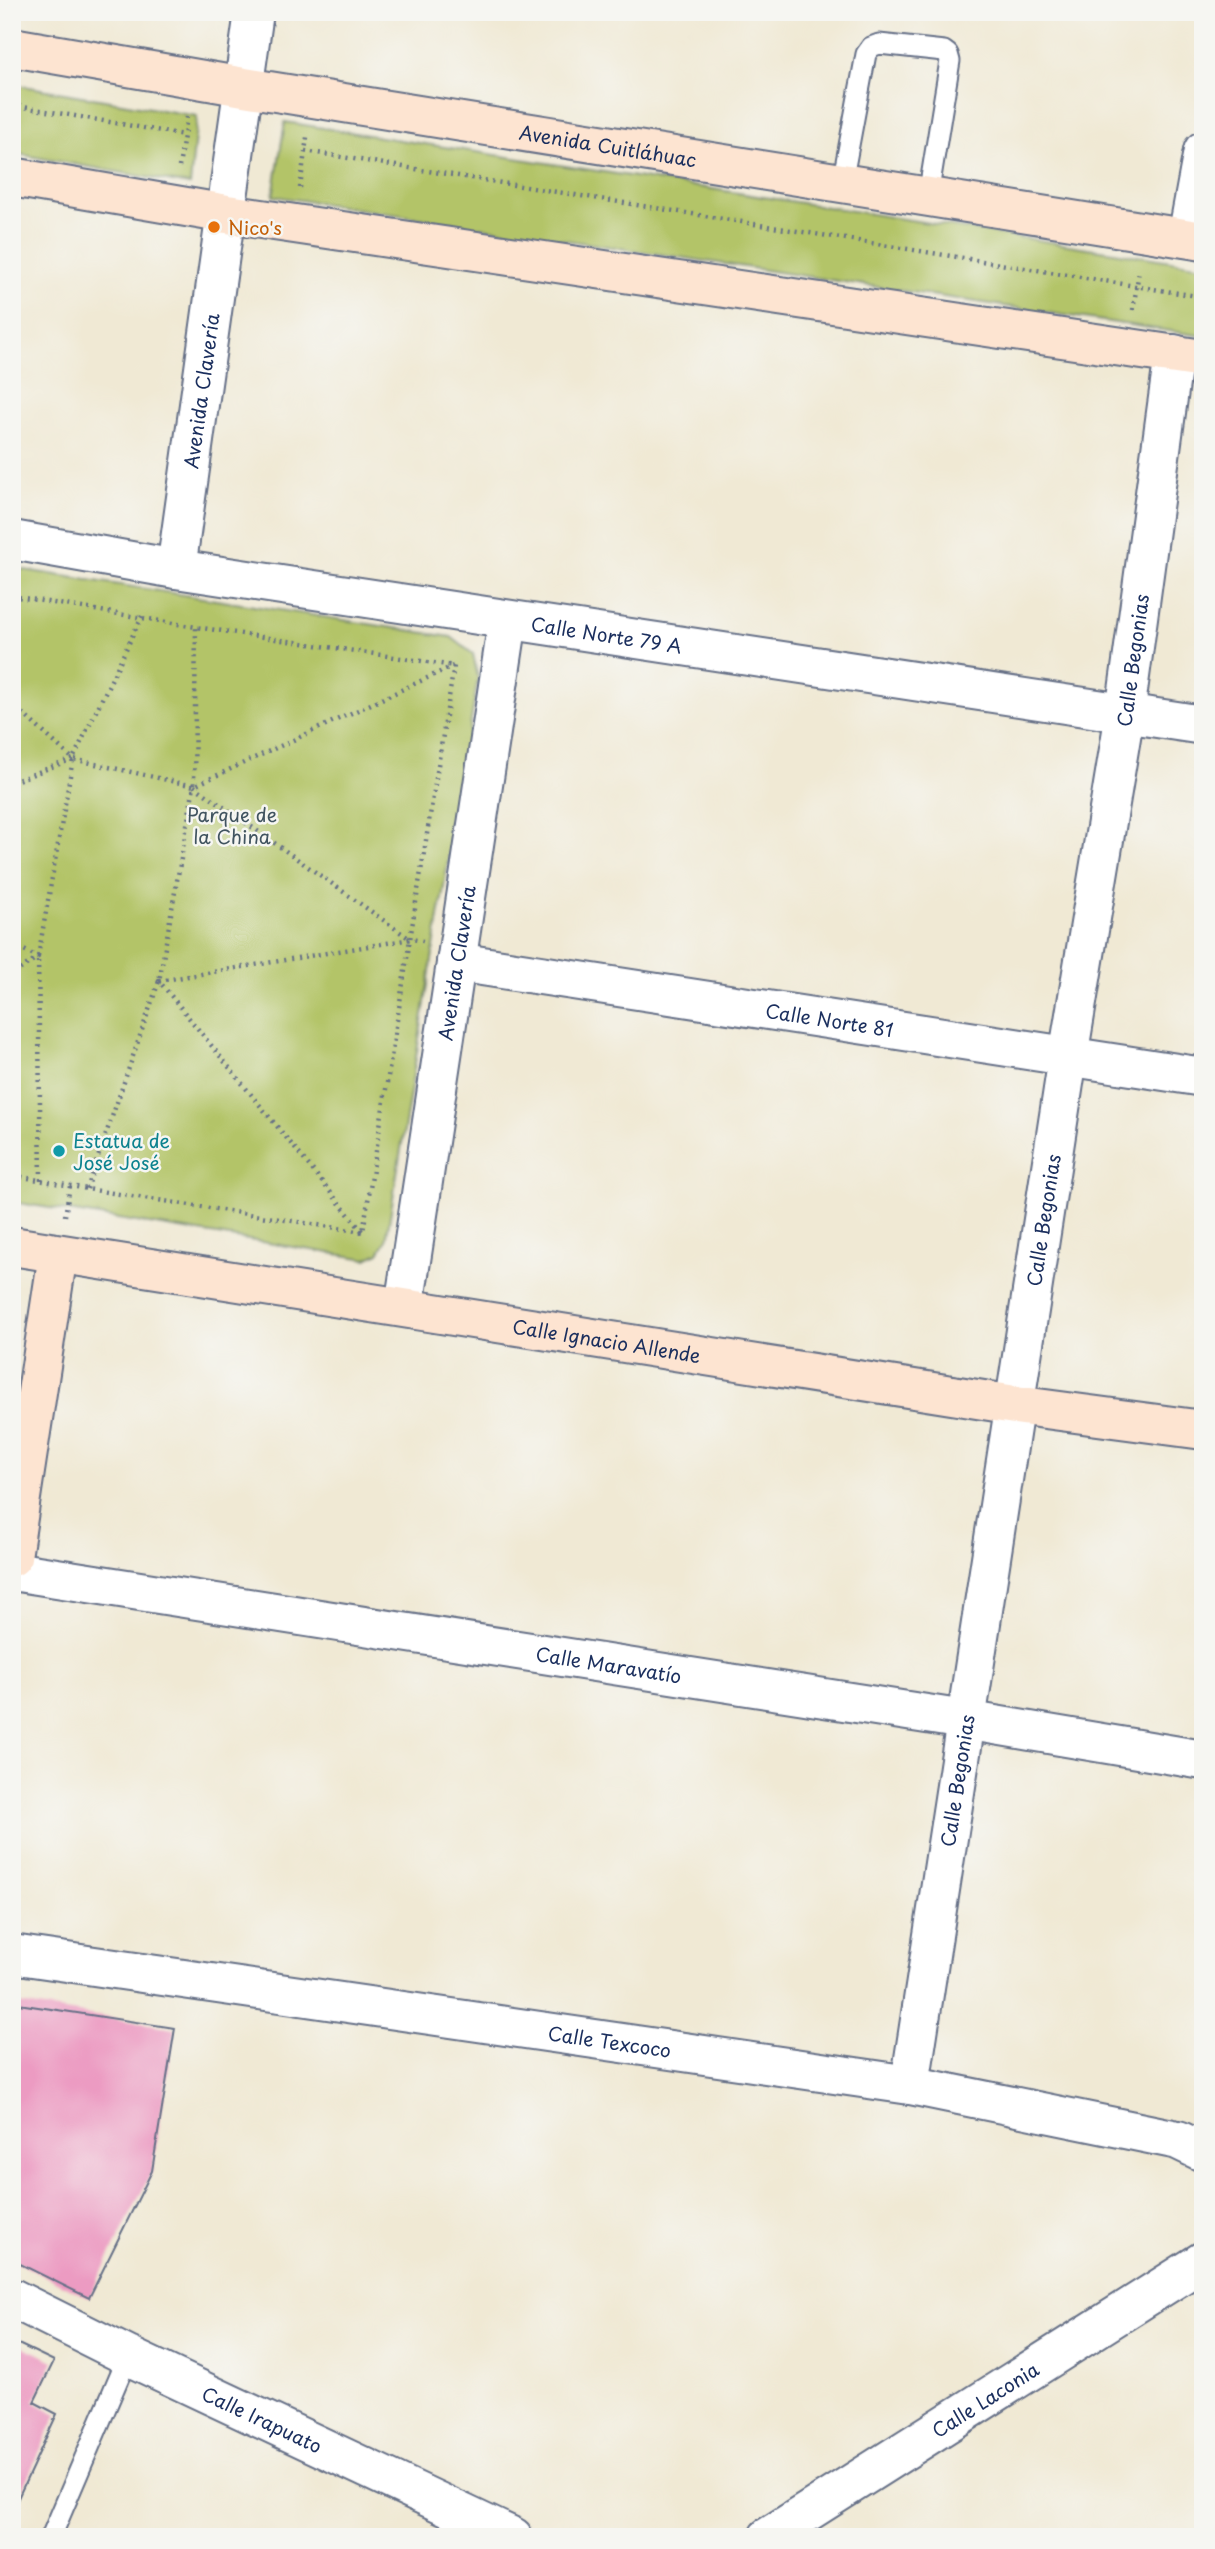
<svg xmlns="http://www.w3.org/2000/svg" width="1215" height="2549" viewBox="0 0 1215 2549" font-family="'Playpen Sans',sans-serif">
<rect width="100%" height="100%" fill="#f6f6f2"/>
<filter id="ink" filterUnits="userSpaceOnUse"><feTurbulence type="fractalNoise" baseFrequency=".0143" numOctaves="2"/><feDisplacementMap in="SourceGraphic" scale="14" xChannelSelector="R" yChannelSelector="G"/><feConvolveMatrix kernelMatrix="1 2 1 2 8 2 1 2 1" color-interpolation-filters="sRGB"/></filter>
<filter id="wash" filterUnits="userSpaceOnUse"><feTurbulence type="fractalNoise" baseFrequency=".00686" numOctaves="4" result="noise"/><feDisplacementMap in="SourceGraphic" scale="28" xChannelSelector="R" yChannelSelector="G"/><feGaussianBlur stdDeviation="1.57" result="paint"/><feColorMatrix in="noise" values="0 0 0 0 0 0 0 0 0 0 0 0 0 0 0 0 0 1.4 0 .05"/><feComposite in="paint" operator="in"/></filter>
<g filter="url(#wash)">
<rect width="100%" height="100%" fill="#f0e9d4"/>
<g fill="#b3c468" stroke="#677a63" stroke-width="2">
<path d="M12,84L197,116L190,185L12,153Z"/>
<path d="M285,122L1203,266V336L273,196Z"/>
<path d="M12,568L451,637L473,654L478,678L386,1241L379,1253L367,1259L12,1202Z"/>
</g>
<g id="blocks">
<g fill="#ec9bc2">
<path d="M12,2003L175,2028L152,2171L89,2298L12,2260Z"/>
<path d="M12,2341L54,2361L34,2402L57,2414L12,2511Z"/>
</g>
</g>
</g>
<g filter="url(#ink)">
<use href="#blocks" fill-opacity="0" stroke="#667087" stroke-width="2"/>
<g fill="none" stroke-linecap="round" stroke-linejoin="round">
<defs>
<g id="lane">
<path d="M842,183L866,54L871,47L879,44L944,51L948,54L950,61L928,196"/>
<path d="M51,2537L128,2356"/>
</g>
<g id="street">
<path d="M1187,238L1203,151"/>
<path id="s1" d="M12,540L176,569L1203,725"/>
<path id="s2" d="M176,569L254,12"/>
<path id="s3" d="M456,962L1203,1077"/>
<path id="s4" d="M404,1307L508,620"/>
<path id="s5" d="M12,1571L965,1720L1203,1760"/>
<path id="s6" d="M12,1954L910,2085L1178,2140L1203,2152"/>
<path id="s7" d="M910,2085L1068,1057L1125,713L1174,354"/>
<path id="s8" d="M12,2298L128,2356L513,2537"/>
<path id="s9" d="M768,2537L1203,2261"/>
</g>
<g id="secondary">
<path id="s10" d="M12,47L244,87L1203,241"/>
<path d="M12,177L227,214L1203,359"/>
<path id="s11" d="M12,1246L1015,1405L1203,1430"/>
<path d="M12,1557L58,1254"/>
</g>
</defs>
<use href="#lane" stroke="#667087" stroke-width="23"/>
<use href="#street" stroke="#667087" stroke-width="42"/>
<use href="#secondary" stroke="#667087" stroke-width="42"/>
<g stroke="#667087" stroke-width="4.5" stroke-dasharray="2 5" stroke-linecap="butt">
<path d="M12,105L184,135"/>
<path d="M305,151L1203,297"/>
<path d="M179,167L187,117"/>
<path d="M300,188L307,137"/>
<path d="M1133,310L1139,271"/>
<path d="M12,596L196,627L454,666L363,1232L87,1189L12,1175"/>
<path d="M12,704L73,759L194,786L453,666"/>
<path d="M12,782L73,759"/>
<path d="M194,786L410,939"/>
<path d="M12,944L38,957L12,975"/>
<path d="M41,1180L38,957L73,759L142,616"/>
<path d="M87,1189L159,981L194,786L196,627"/>
<path d="M65,1216L70,1186"/>
<path d="M362,1231L159,981L411,939L423,941"/>
</g>
<use href="#lane" stroke="#fff" stroke-width="19"/>
<use href="#street" stroke="#fff" stroke-width="38"/>
<use href="#secondary" stroke="#fde4d1" stroke-width="38"/>
</g>
</g>
<circle fill="#e8710a" stroke="#f6f6f2" stroke-width="2.5" cx="214" cy="227" r="7"/>
<circle fill="#0f9aa8" stroke="#f6f6f2" stroke-width="2.5" cx="59" cy="1151" r="7"/>
<g text-anchor="middle" dominant-baseline="central" stroke-width="5" stroke-linejoin="round" paint-order="stroke">
<g font-size="19" fill="#1b2f5e" stroke="#f6f6f2">
<text stroke="none"><textPath href="#s10" startOffset="604">Avenida Cuitláhuac</textPath></text>
<text stroke="none"><textPath href="#s2" startOffset="180">Avenida Clavería</textPath></text>
<text stroke="none"><textPath href="#s1" startOffset="602">Calle Norte 79 A</textPath></text>
<text stroke="none"><textPath href="#s7" startOffset="1442">Calle Begonias</textPath></text>
<text stroke="none"><textPath href="#s4" startOffset="348">Avenida Clavería</textPath></text>
<text stroke="none"><textPath href="#s3" startOffset="378">Calle Norte 81</textPath></text>
<text stroke="none"><textPath href="#s7" startOffset="875">Calle Begonias</textPath></text>
<text stroke="none"><textPath href="#s11" startOffset="602">Calle Ignacio Allende</textPath></text>
<text stroke="none"><textPath href="#s5" startOffset="604">Calle Maravatío</textPath></text>
<text stroke="none"><textPath href="#s7" startOffset="308">Calle Begonias</textPath></text>
<text stroke="none"><textPath href="#s6" startOffset="604">Calle Texcoco</textPath></text>
<text stroke="none"><textPath href="#s9" startOffset="257">Calle Laconia</textPath></text>
<text stroke="none"><textPath href="#s8" startOffset="278">Calle Irapuato</textPath></text>
</g>
<g font-size="19" fill="#c56008" stroke="#f6f6f2" text-anchor="start">
<text x="228" y="227">Nico's</text>
</g>
<g font-size="19" fill="#415460" stroke="#f6f6f2">
<text x="232" y="814">Parque de<tspan x="232" dy="22">la China</tspan></text>
</g>
<g font-size="19" fill="#0d838f" stroke="#f6f6f2" text-anchor="start">
<text x="73" y="1140">Estatua de<tspan x="73" dy="22">José José</tspan></text>
</g>
</g>
<rect width="1215" height="2549" fill="none" stroke="#f6f6f2" stroke-width="42"/>
</svg>
